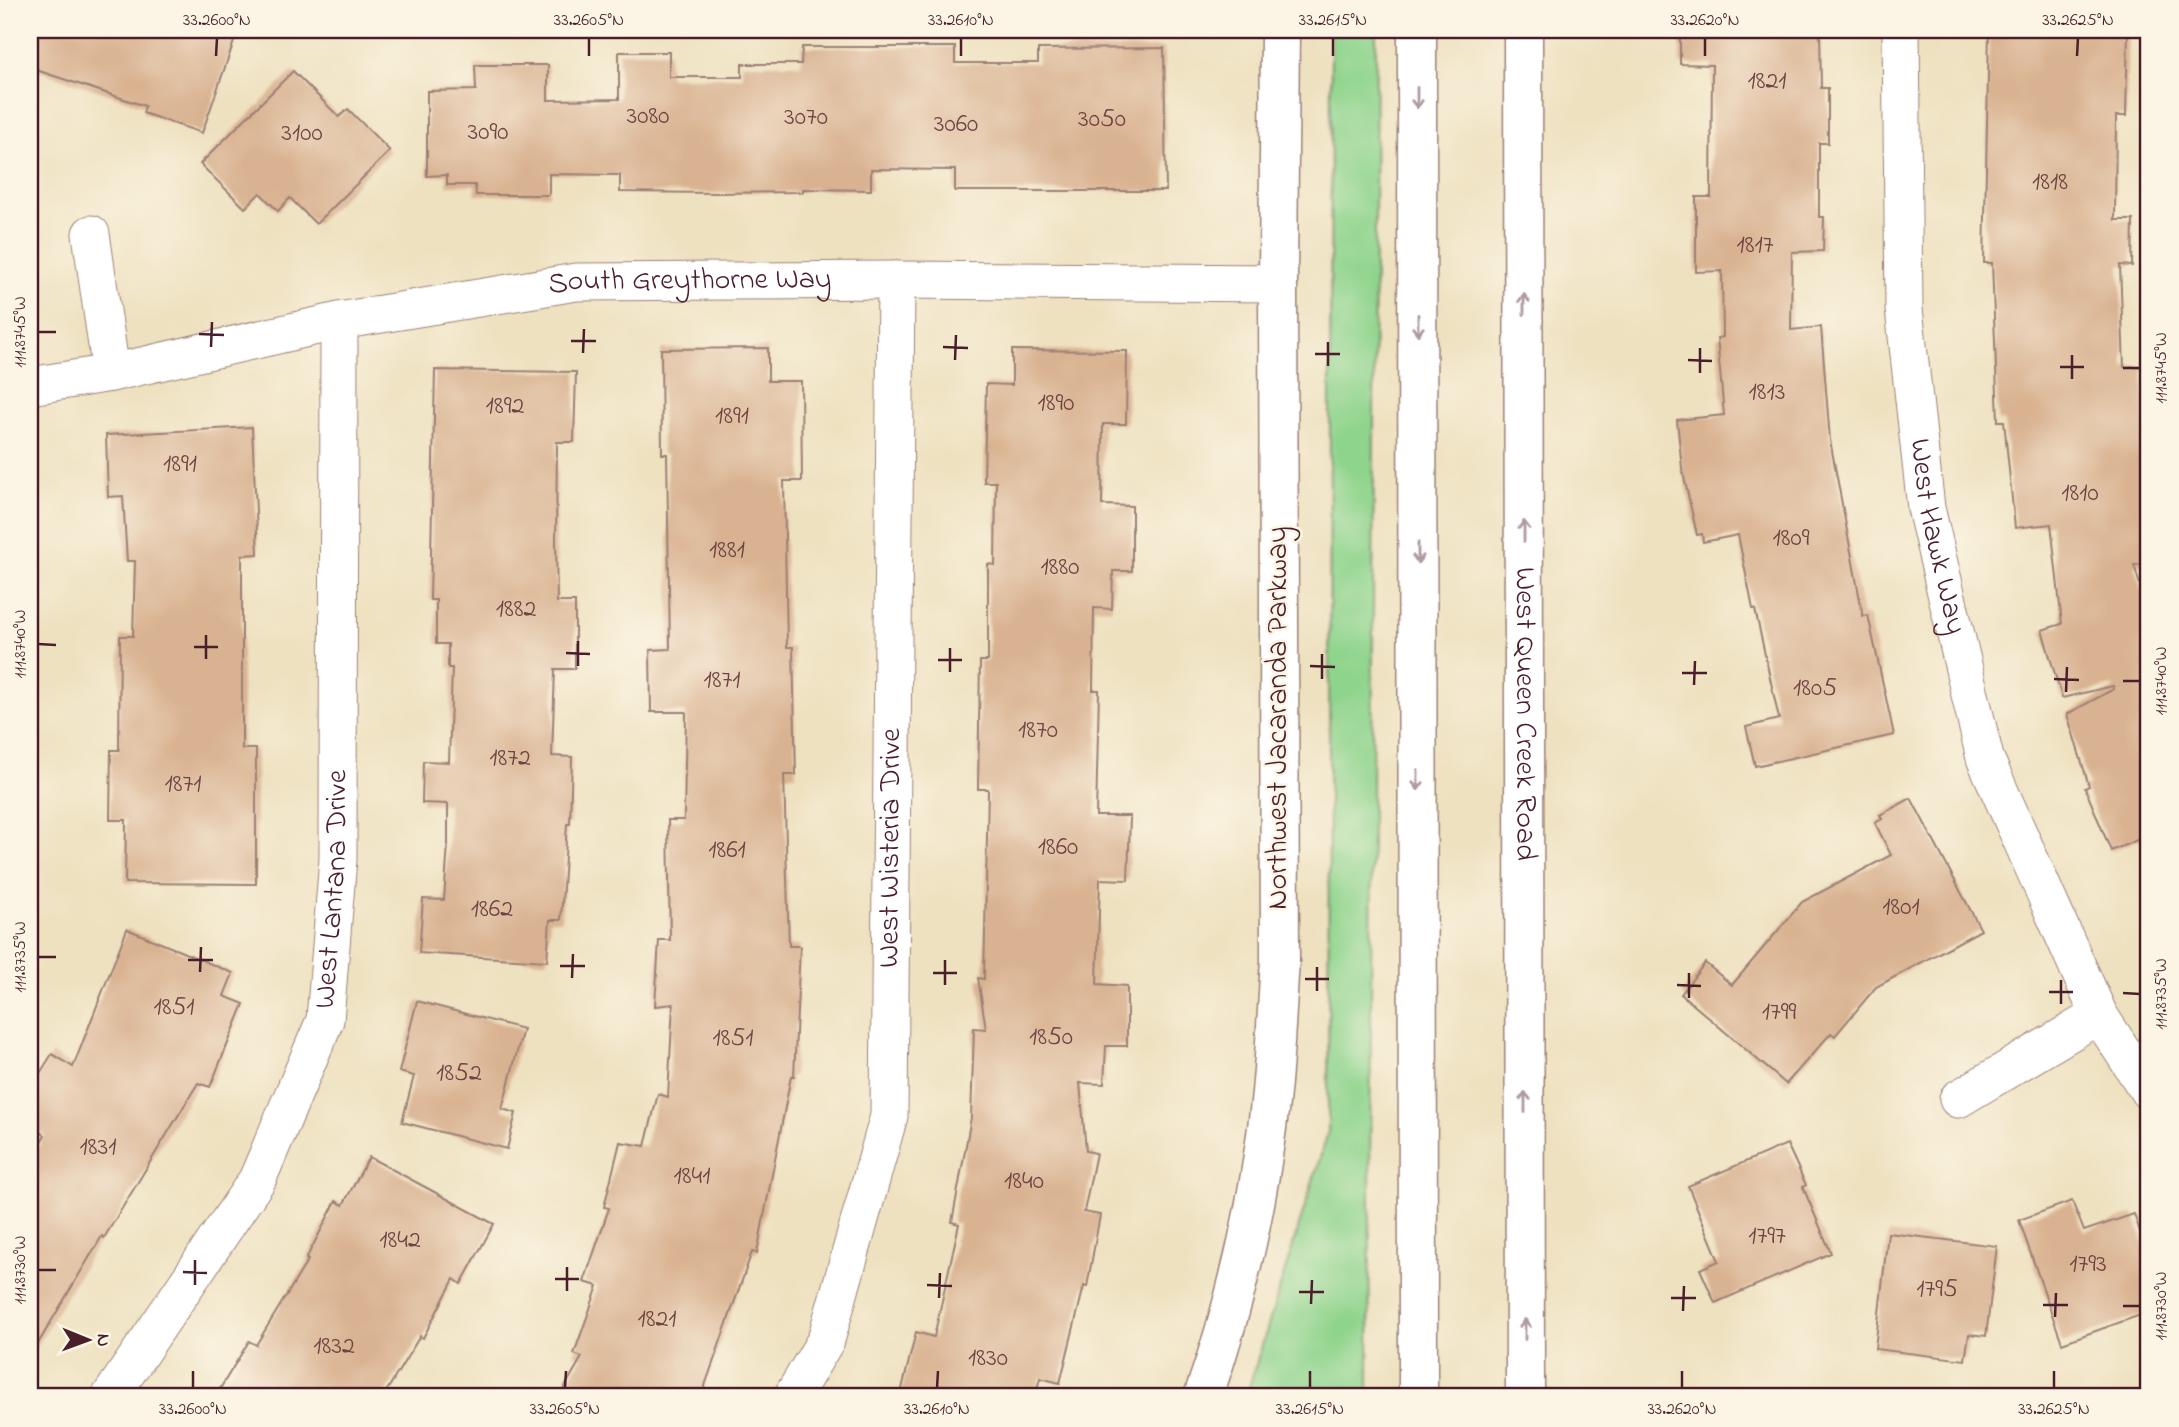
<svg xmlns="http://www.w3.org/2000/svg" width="2179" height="1427" viewBox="0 0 2179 1427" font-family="'Indie Flower',sans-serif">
<rect width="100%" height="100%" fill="#fcf5e5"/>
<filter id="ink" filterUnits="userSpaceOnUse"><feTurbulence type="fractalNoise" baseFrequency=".0143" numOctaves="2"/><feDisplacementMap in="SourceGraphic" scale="14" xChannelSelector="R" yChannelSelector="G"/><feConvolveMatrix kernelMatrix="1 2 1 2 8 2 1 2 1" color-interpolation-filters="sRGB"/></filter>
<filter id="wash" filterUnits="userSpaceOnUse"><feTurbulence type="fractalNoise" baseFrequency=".00686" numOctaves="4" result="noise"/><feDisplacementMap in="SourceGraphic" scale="28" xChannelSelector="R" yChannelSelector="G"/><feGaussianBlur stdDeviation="1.57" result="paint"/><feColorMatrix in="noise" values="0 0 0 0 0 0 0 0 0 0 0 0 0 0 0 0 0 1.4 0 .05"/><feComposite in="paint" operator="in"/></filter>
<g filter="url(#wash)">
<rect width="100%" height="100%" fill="#eee1c0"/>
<path fill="#8fd48d" stroke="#6c7a5c" stroke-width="2" d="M1331,30H1376L1369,1397H1246L1328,1132Z"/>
<g id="blocks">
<g fill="#d9b291">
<path d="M30,30H238L202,133L143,113L145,106L30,68Z"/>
<path d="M1680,30H1820L1821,88H1828V143H1819V217H1824L1823,251L1792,252L1791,330L1821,327L1830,440L1863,616L1868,615L1894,735L1755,766L1746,727L1779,719L1755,609H1753L1738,535L1703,542L1702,534L1697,535L1682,468L1677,420L1724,415L1717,338L1723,337L1722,271L1696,272V197H1711L1712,65L1680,64Z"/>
<path d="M1989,30H2128L2126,116H2116L2115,220H2133L2132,266L2120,265L2124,367L2143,366L2145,450L2149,449V563L2134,565L2149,614V835L2111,851L2085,788L2089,786L2067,714L2114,689L2113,686L2062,698L2042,630L2062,624L2051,524L2015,528L2004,421H1998L1992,263H1984Z"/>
<path d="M802,47H955V63H1038V49L1164,48L1166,191H955V170L871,169V190L803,189V192L717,193L620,192V175L549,174V195H476L475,185H447V175L427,176V91L476,90L475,65H548V100L619,99V52H669V77H742V64H801Z"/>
<path d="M293,71L339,117L348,109L390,151L316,224L290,198L278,211L260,193L245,208L200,164Z"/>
<path d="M768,348V381H801L802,481H784L787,647H793L796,775H784L789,946H800L794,1076H791L757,1253L752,1252L701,1397H559L582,1357L574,1354L598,1286L584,1282L609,1208L604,1207L620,1142L645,1146L658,1094L668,1097L673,1004L655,1006L659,940H670L668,820H684L686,712H651L650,650L670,649L667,454H662L661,349Z"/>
<path d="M1012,350L1127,351L1126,424H1103L1102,505L1132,506V571H1113L1112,609L1094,608L1093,690H1099L1096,816H1130L1128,880L1100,879L1097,984L1127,986V1046H1106L1104,1084L1080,1083L1086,1151L1096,1153L1084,1212L1100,1215L1087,1287L1084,1286L1060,1383L1040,1378L1035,1397H900L916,1332L934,1337L959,1224L952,1222L971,1118L974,1028L986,1029L978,978L984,979L988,789H978L980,661H988V564L995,565L996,482H984L986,384L1012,385Z"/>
<path d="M435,370L576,372L574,442H557L556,542L557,602H575V669H555L552,756L572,757L570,824H567L561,920H550L547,961L419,953L423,899L444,900L448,844V804L422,803L423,761L449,762L452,668H448V644H436V600H430Z"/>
<path d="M252,427L258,554L242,555V749H256V884L125,883L126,820H110L111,750H119L120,636H133L135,561H127L123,496L108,497L106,435Z"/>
<path d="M1911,798L1981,930L1876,987L1835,1036L1831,1033L1786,1084L1681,994L1705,963L1732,985L1802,902L1891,855L1875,823L1882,819L1880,815Z"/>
<path d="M127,929L233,973L224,996L244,1004L210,1087L198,1083L104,1238L102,1236L30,1357V1160L45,1135L30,1126V1089L52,1054L73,1067Z"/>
<path d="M417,1001L523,1029L502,1109L516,1113L507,1149L402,1122L414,1076L399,1072Z"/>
<path d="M1787,1144L1806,1185L1803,1187L1831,1253L1715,1303L1700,1269L1719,1261L1688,1186Z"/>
<path d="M369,1157L494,1224L461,1284L454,1279L423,1338L420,1336L383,1397H215L249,1341L256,1345L308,1260L306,1259L336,1201L343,1205Z"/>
<path d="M2072,1201L2084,1231L2134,1214L2149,1258V1312L2062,1343L2019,1220Z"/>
<path d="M1888,1233L1997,1246L1986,1336L1969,1334L1965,1360L1875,1349Z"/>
</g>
</g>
</g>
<g filter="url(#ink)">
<use href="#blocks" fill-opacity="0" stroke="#9c8076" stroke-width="2"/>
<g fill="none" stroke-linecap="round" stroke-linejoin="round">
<defs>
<g id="street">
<path id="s1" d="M1901,30L1904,309L1926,508L1985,758L2099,1015L2149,1092"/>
<path d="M91,234L111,373"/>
<path id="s2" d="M30,386L111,373L339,321L576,282L896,280L1278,283"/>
<path d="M1958,1099L2099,1015"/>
<path id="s3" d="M110,1397L257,1180L325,1020L338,859L339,321"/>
<path id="s4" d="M792,1397L826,1340L889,1116L896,280"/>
</g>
<path id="secondary" d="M1203,1397C1232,1315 1253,1229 1265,1142C1274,1082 1276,1021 1280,960L1278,283L1280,30"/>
<g id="primary">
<path d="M1417,30L1418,1397"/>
<path id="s5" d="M1523,30L1525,1397"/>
</g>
</defs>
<use href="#street" stroke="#9c8076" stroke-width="39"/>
<use href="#secondary" stroke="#9c8076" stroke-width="41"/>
<use href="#primary" stroke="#9c8076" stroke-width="41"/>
<use href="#street" stroke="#fff" stroke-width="37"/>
<use href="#secondary" stroke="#fff" stroke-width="38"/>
<use href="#primary" stroke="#fff" stroke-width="38"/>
</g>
<defs><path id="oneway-shaft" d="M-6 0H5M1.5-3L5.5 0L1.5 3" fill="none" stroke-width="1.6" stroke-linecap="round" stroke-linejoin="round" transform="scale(1.75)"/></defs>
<g stroke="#ae9aa0">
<use href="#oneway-shaft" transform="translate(1417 98) rotate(90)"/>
<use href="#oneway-shaft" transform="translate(1524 304) rotate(-90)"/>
<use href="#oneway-shaft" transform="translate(1418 325) rotate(90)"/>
<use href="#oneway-shaft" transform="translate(1524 531) rotate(-90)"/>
<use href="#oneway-shaft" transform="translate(1418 553) rotate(90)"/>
<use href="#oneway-shaft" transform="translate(1418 780) rotate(90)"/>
<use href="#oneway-shaft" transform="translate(1525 1102) rotate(-90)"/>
<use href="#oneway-shaft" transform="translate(1525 1329) rotate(-90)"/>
</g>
</g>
<path fill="none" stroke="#4a1f2b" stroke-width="2.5" d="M216,56L217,38M589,56V38M961,56V38M1333,56V38M1705,56V38M2077,56L2078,38M38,332H56M199,334L224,335M571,341H596M211,347L212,322M943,347L968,348M583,353L584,329M1315,354H1340M955,360L956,335M1688,360L1712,361M1328,366V342M2060,367H2084M2123,368H2140M1700,373V348M2072,379V355M38,644L56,645M194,647H218M566,653L590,654M206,659V635M938,660H962M578,666V641M1310,666L1335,667M950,672V648M1682,673H1707M1322,679V654M2054,679L2079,680M2123,681H2140M1694,685L1695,661M2066,692L2067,667M38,957H56M188,960H213M560,966H585M200,972L201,947M933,973H957M572,978L573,954M1305,979H1329M945,985V960M1677,985L1701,986M1317,991V967M2049,992H2073M2123,993L2140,994M1689,998V973M2061,1004V980M38,1270H56M183,1272L207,1273M555,1279H579M195,1285V1260M927,1285L952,1286M567,1291V1267M1299,1292H1324M939,1298L940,1273M1671,1298H1696M1311,1304L1312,1280M2043,1305H2068M2123,1306H2140M1683,1311L1684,1286M2055,1317L2056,1293M193,1388V1371M565,1388L566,1371M937,1388L938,1371M1310,1388V1371M1682,1388V1371M2054,1388V1371"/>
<g text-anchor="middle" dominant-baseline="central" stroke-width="5" stroke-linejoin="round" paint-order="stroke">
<g font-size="26" fill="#6e4444">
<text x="1767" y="82">1821</text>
<text x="648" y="117">3080</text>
<text x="806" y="118">3070</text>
<text x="1102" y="120">3050</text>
<text x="956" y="125">3060</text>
<text x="488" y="133">3090</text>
<text x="302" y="134">3100</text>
<text x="2050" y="183">1818</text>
<text x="1755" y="246">1817</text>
<text x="1767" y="393">1813</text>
<text x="1056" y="404">1890</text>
<text x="505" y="407">1892</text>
<text x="732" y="417">1891</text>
<text x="180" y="465">1891</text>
<text x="2080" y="494">1810</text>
<text x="1791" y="539">1809</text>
<text x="727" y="551">1881</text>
<text x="1060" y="568">1880</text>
<text x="516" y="610">1882</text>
<text x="722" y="681">1871</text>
<text x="1815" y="689">1805</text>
<text x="1038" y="731">1870</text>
<text x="510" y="759">1872</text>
<text x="183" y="785">1871</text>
<text x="1058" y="848">1860</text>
<text x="727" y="851">1861</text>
<text x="1901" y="908">1801</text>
<text x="492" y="910">1862</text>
<text x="174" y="1008">1851</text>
<text x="1779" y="1013">1799</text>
<text x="1051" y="1038">1850</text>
<text x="733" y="1039">1851</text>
<text x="459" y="1074">1852</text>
<text x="98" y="1148">1831</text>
<text x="692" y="1177">1841</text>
<text x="1024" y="1182">1840</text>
<text x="1767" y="1237">1797</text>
<text x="400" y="1241">1842</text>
<text x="2088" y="1265">1793</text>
<text x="1937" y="1290">1795</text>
<text x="657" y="1320">1821</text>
<text x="334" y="1347">1832</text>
<text x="988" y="1359">1830</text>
</g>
<g font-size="30" fill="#4a1f2b" stroke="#fcf5e5">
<text stroke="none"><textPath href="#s2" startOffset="670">South Greythorne Way</textPath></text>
<text stroke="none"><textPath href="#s1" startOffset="509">West Hawk Way</textPath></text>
<text stroke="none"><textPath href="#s5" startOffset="684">West Queen Creek Road</textPath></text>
<text transform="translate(1279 718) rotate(-90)">Northwest Jacaranda Parkway</text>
<text stroke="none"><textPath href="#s4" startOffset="567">West Wisteria Drive</textPath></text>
<text stroke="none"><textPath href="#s3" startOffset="567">West Lantana Drive</textPath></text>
</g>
</g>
<rect width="2179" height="1427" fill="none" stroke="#fcf5e5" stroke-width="77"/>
<g transform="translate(88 1340) rotate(91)" stroke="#fcf5e5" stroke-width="5" paint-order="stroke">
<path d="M0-5L12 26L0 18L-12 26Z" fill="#4a1f2b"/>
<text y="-10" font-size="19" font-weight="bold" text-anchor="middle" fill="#4a1f2b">N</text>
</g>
<rect x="38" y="38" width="2102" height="1350" fill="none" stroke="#4a1f2b" stroke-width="2.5"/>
<g font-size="18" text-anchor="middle" fill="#4a1f2b">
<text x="217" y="25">33.2600°N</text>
<text x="589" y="25">33.2605°N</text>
<text x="961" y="25">33.2610°N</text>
<text x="1333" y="25">33.2615°N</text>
<text x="1705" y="25">33.2620°N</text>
<text x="2078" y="25">33.2625°N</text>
<text transform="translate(19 332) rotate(-90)" y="6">111.8745°W</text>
<text transform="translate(2160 368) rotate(-90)" y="6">111.8745°W</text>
<text transform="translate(19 644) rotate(-90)" y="6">111.8740°W</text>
<text transform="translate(2160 681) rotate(-90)" y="6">111.8740°W</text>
<text transform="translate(19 957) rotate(-90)" y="6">111.8735°W</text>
<text transform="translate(2160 994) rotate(-90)" y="6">111.8735°W</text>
<text transform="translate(19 1270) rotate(-90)" y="6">111.8730°W</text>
<text transform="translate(2160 1306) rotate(-90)" y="6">111.8730°W</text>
<text x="193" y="1414">33.2600°N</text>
<text x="565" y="1414">33.2605°N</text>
<text x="937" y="1414">33.2610°N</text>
<text x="1310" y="1414">33.2615°N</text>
<text x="1682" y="1414">33.2620°N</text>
<text x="2054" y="1414">33.2625°N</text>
</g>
</svg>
